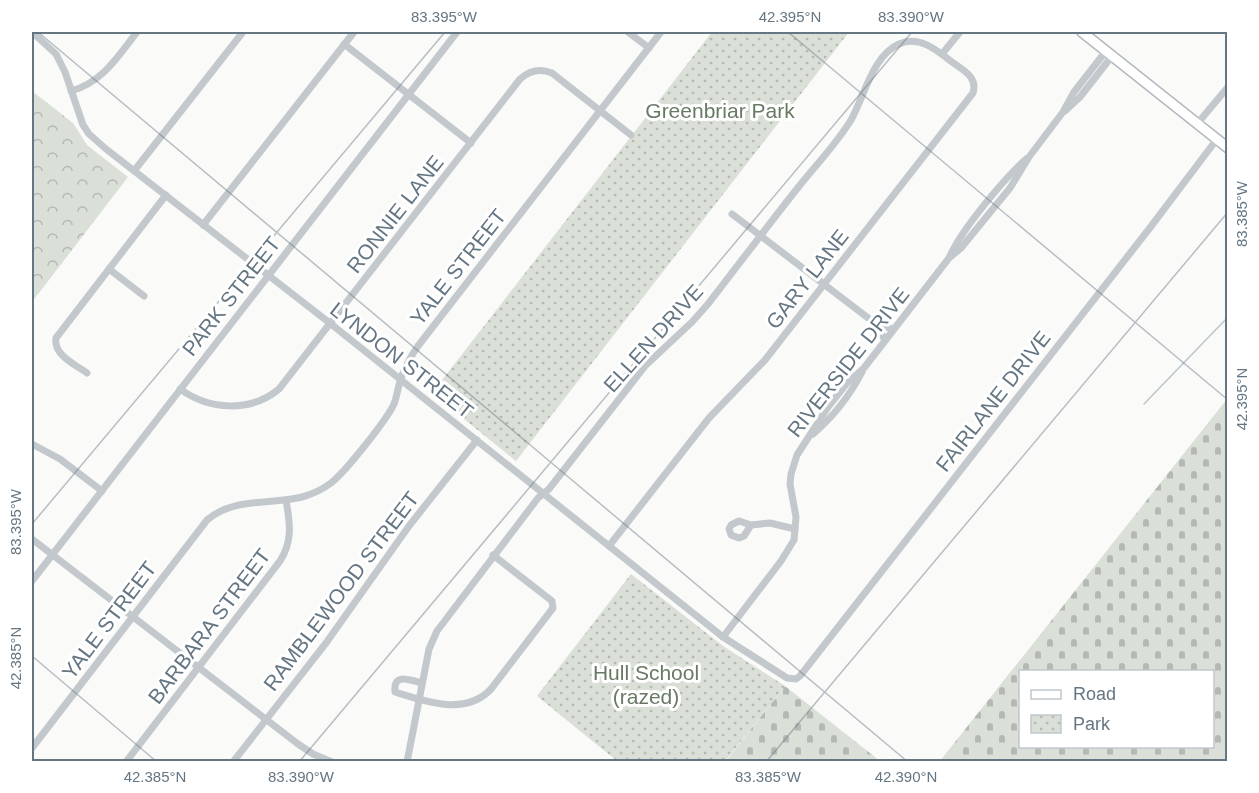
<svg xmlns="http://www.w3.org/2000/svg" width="1259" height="793" viewBox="0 0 1259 793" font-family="Arial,sans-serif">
<defs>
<pattern id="forest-crowns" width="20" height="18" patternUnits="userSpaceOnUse" patternTransform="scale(1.5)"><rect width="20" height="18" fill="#dadfd7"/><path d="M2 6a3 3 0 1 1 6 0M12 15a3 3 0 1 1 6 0" fill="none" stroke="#b4b9b4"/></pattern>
<pattern id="cemetery-stones" width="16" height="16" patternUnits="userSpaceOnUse" patternTransform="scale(1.5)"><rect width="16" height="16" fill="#dadfd7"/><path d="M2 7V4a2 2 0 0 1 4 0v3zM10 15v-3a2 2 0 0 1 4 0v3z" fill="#b4b9b4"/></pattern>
<pattern id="park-dots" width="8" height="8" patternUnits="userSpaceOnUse" patternTransform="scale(1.5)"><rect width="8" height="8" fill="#dadfd7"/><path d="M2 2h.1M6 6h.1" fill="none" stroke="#b4b9b4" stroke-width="1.8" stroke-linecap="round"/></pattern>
</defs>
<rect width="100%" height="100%" fill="#fafaf8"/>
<path fill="url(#forest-crowns)" d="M32,91L73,123L87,145L128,177L32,302Z"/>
<g fill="url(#cemetery-stones)" fill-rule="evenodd">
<path d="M1227,399V761H940ZM1020,672H1212V746H1020Z"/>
<path d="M785,686L880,761L725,762Z"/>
</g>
<g fill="url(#park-dots)">
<path d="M712,32H849L516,461L432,393Z"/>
<path d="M631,574L723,646L785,686L725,761H617L537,696Z"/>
</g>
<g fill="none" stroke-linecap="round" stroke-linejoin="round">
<path stroke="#bbc7cb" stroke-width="1.5" d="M1144,404L1228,317"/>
<defs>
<path id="secondary" d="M1082,32L1228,148"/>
</defs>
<use href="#secondary" stroke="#b3babf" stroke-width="12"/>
<g stroke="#c3c8cc" stroke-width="7">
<path d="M32,32L56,54L65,72L83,125L89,134L106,149L331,324L723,637L787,678L796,679L800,676L1149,229L1217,139"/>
<path d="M628,32L649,48"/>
<path d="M344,44L471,143"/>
<path d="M942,54L960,32"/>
<path d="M71,91C103,82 118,56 137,32"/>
<path d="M1065,111L1080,97L1112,56"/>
<path d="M1197,124L1228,87"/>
<path d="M134,171L243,32"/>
<path d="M732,214L876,324"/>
<path d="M203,225L354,32"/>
<path d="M950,256C962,229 1004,179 1026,159"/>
<path d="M109,269L144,296"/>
<path d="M885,340L876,324L893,329"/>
<path d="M87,373C76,365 53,355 56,338L166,195"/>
<path d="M180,389C209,410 250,413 279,389L520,79C530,70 540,68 552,73L631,135"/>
<path d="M813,434C833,417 850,395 862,372"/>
<path d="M32,444L60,459L102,491"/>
<path d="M751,525L744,536L739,538L731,535L729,529L731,525L739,521L751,525L770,523L795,529"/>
<path d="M32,539L298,744L313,754L332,762"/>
<path d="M32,581L457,32"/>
<path d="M723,637L781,561L794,540L796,517L790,484L791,474L797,455L828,407L847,383L864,368L949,258L961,248L1010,188L1029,157L1063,112L1074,92L1106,51"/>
<path d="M422,683C410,680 393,672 395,692C426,702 466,716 491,689L553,608L552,601L493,555"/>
<path d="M32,748L207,520C234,497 270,505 302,497C313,494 323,489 331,483C345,472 386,421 394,404C397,396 398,387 401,378C405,367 411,356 418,346L661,32"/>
<path d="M126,762L280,561C293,541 290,523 286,500"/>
<path d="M233,762L326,643L409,526L477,440"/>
<path d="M407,762L429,649L437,631L538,498L549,489L645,366L692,322L708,304C739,264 769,224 800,185C817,164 837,143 851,120C864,97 873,55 899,44C919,35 937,50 952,62C963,70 978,77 973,93L765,360L709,418L609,546"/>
</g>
<use href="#secondary" stroke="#fff" stroke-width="9"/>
</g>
<path fill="none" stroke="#657683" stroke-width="1.5" stroke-opacity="0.45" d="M38,32L908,762M788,32L1228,400M32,524L445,32M32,656L157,762M299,762L912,32M766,762L1228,212"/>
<g text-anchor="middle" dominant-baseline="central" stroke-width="6" stroke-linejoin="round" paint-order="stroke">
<g font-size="21" fill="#687a64" stroke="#fff">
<text x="720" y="110">Greenbriar Park</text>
<text x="646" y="672">Hull School<tspan x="646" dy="24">(razed)</tspan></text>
</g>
<g font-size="21" fill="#657683" stroke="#fff">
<text transform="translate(395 214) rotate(-52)">RONNIE LANE</text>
<text transform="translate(458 267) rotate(-52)">YALE STREET</text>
<text transform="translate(807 279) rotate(-52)">GARY LANE</text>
<text transform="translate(231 296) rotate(-52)">PARK STREET</text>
<text transform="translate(653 338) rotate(-48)">ELLEN DRIVE</text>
<text transform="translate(402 360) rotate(38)">LYNDON STREET</text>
<text transform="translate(848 362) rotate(-52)">RIVERSIDE DRIVE</text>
<text transform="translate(993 401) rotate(-52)">FAIRLANE DRIVE</text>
<text transform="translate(341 591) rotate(-53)">RAMBLEWOOD STREET</text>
<text transform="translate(109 620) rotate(-53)">YALE STREET</text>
<text transform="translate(209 626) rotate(-53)">BARBARA STREET</text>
</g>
</g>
<rect width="1259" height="793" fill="none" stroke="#ffffff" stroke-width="66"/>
<rect x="1019" y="670" width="195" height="78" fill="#ffffff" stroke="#c1c8cd" stroke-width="1.5"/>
<rect x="1031" y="690" width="30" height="9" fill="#ffffff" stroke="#c1c8cd" stroke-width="1.5"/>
<text x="1073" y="700" font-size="18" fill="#657683">Road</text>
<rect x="1031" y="715" width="30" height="18" fill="url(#park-dots)" stroke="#c1c8cd" stroke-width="1.5"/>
<text x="1073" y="730" font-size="18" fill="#657683">Park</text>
<rect x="33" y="33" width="1193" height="727" fill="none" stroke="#657683" stroke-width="2"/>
<g font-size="15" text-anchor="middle" fill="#657683">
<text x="444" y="22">83.395°W</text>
<text x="790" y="22">42.395°N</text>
<text x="911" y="22">83.390°W</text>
<text transform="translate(1242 214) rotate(-90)" y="5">83.385°W</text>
<text transform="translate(1242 399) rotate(-90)" y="5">42.395°N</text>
<text transform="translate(16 522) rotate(-90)" y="5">83.395°W</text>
<text transform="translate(16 658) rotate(-90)" y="5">42.385°N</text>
<text x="155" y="782">42.385°N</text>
<text x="301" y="782">83.390°W</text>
<text x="768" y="782">83.385°W</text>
<text x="906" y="782">42.390°N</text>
</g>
</svg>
